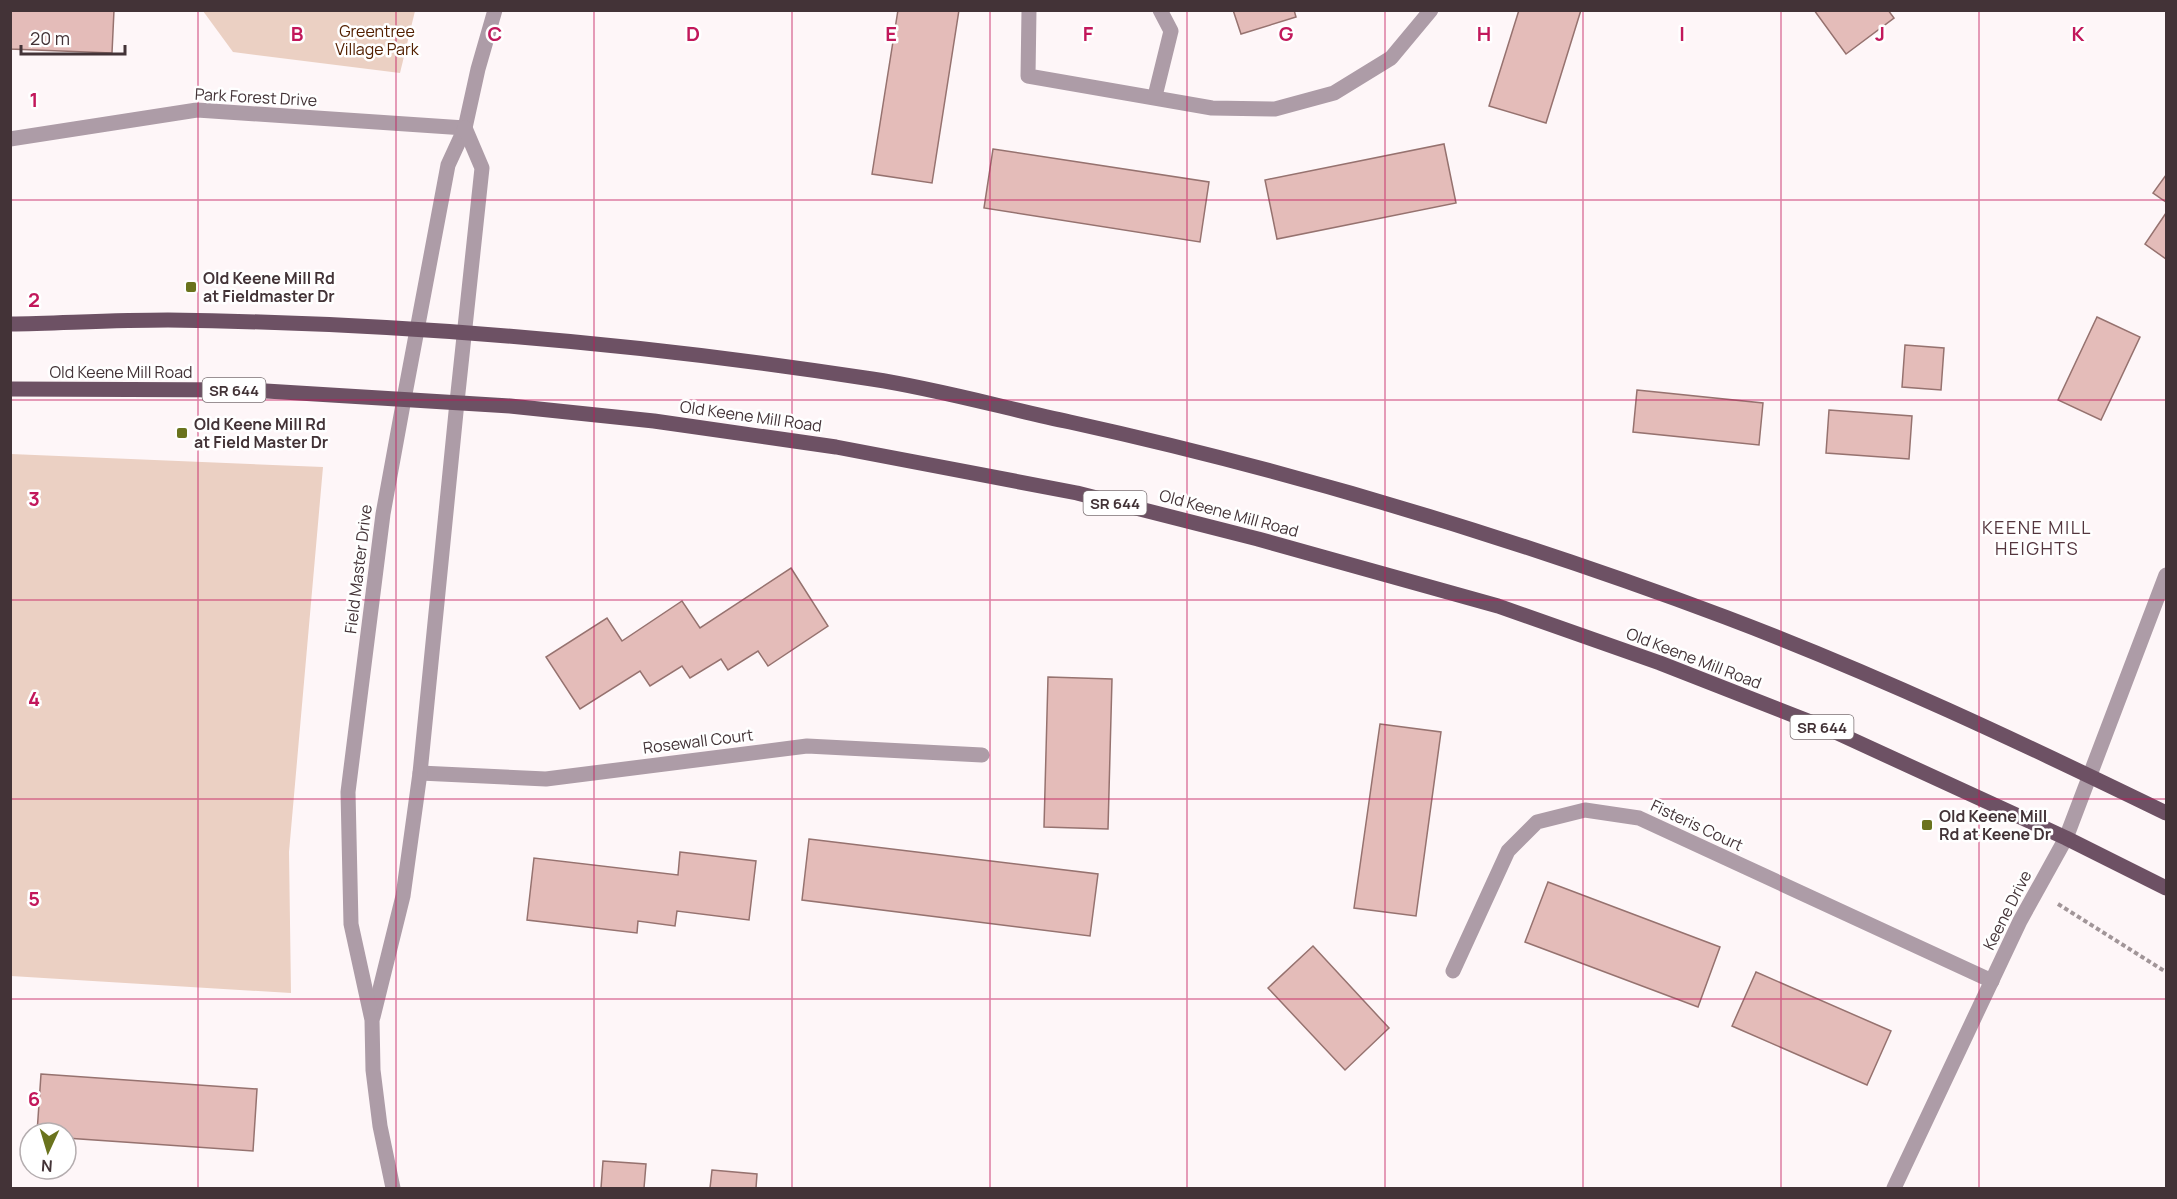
<svg xmlns="http://www.w3.org/2000/svg" width="2177" height="1199" viewBox="0 0 2177 1199" font-family="Manrope,sans-serif">
<rect width="100%" height="100%" fill="#fef6f8"/>
<g fill="#ebd0c3">
<path d="M203,11H415L400,73L233,52Z"/>
<path d="M11,454L323,467L289,852L291,993L11,976Z"/>
</g>
<g fill="#e4bcb9" stroke="#96726f" stroke-width="1.5">
<path d="M10,10H114L112,53L10,49Z"/>
<path d="M898,10H959L932,183L872,174Z"/>
<path d="M1233,10H1294L1296,17L1241,34Z"/>
<path d="M1519,10H1581L1546,123L1489,106Z"/>
<path d="M1814,10H1888L1894,18L1846,54Z"/>
<path d="M1444,144L1456,203L1277,239L1265,180Z"/>
<path d="M993,149L1209,182L1200,242L984,208Z"/>
<path d="M2166,175V202L2153,193Z"/>
<path d="M2166,213V259L2145,244Z"/>
<path d="M2097,317L2140,337L2101,420L2058,400Z"/>
<path d="M1905,345L1944,348L1941,390L1902,387Z"/>
<path d="M1637,390L1763,403L1759,445L1633,432Z"/>
<path d="M1829,410L1912,416L1909,459L1826,453Z"/>
<path d="M791,568L828,626L768,666L758,651L728,670L721,659L690,678L682,666L650,686L640,671L580,709L546,657L607,618L622,641L682,601L700,628Z"/>
<path d="M1048,677L1112,679L1108,829L1044,827Z"/>
<path d="M1380,724L1441,732L1416,916L1354,908Z"/>
<path d="M809,839L1098,874L1090,936L802,900Z"/>
<path d="M680,852L756,861L749,920L677,911L675,926L638,921L637,933L527,920L534,858L678,875Z"/>
<path d="M1548,882L1720,947L1698,1007L1525,942Z"/>
<path d="M1313,946L1389,1028L1345,1070L1268,988Z"/>
<path d="M1756,972L1891,1031L1867,1085L1732,1026Z"/>
<path d="M41,1074L257,1089L253,1151L66,1138V1133H37Z"/>
<path d="M603,1161L646,1164L644,1188H601Z"/>
<path d="M712,1170L757,1174L756,1188H710Z"/>
</g>
<g fill="none" stroke-linecap="round" stroke-linejoin="round">
<path stroke="#a19598" stroke-width="4" stroke-dasharray="4.5 3" stroke-linecap="butt" d="M2058,904L2166,972"/>
<g stroke="#ad9ca7" stroke-width="15">
<path d="M1029,10L1028,76L1212,108L1275,109L1334,93L1391,58L1431,10"/>
<path d="M1155,96L1171,31L1160,10"/>
<path d="M10,139L197,110L465,128"/>
<path d="M420,773L546,779L807,746L982,755"/>
<path d="M1453,971L1508,851L1537,822L1585,810L1639,818L1992,981"/>
<path d="M373,1017L403,896L420,773L457,402"/>
<path d="M393,1188L380,1126L373,1070L372,1020L351,924L348,792L383,514L404,399"/>
<path d="M1894,1188L2020,921L2066,838L2166,575"/>
</g>
<g stroke="#ad9ca7" stroke-width="15">
<path d="M404,399L448,165L465,128L478,69L495,10"/>
<path d="M457,402L482,168L465,128"/>
</g>
<g stroke="#6d5164" stroke-width="15">
<path d="M10,324C63,323 115,320 168,320C403,323 639,343 872,379C938,389 1004,408 1070,422C1293,471 1511,537 1725,617C1876,674 2022,743 2166,813"/>
<path d="M10,389L249,390L510,406L654,421L836,447L1077,493L1258,539L1498,606L1660,663L1831,730L2066,838L2166,888"/>
</g>
</g>
<path fill="none" stroke="#c2185b" stroke-width="1.5" stroke-opacity="0.55" d="M198,10V1188M396,10V1188M594,10V1188M792,10V1188M990,10V1188M1187,10V1188M1385,10V1188M1583,10V1188M1781,10V1188M1979,10V1188M10,200H2166M10,400H2166M10,600H2166M10,799H2166M10,999H2166"/>
<g fill="#6a731d" stroke="#fff" stroke-width="2">
<rect x="185" y="281" width="12" height="12" rx="3"/>
<rect x="176" y="427" width="12" height="12" rx="3"/>
<rect x="1921" y="819" width="12" height="12" rx="3"/>
</g>
<g text-anchor="middle" dominant-baseline="central" stroke-width="5" stroke-linejoin="round" paint-order="stroke">
<g fill="#fff" stroke="#7b7073" stroke-width="1.5">
<rect x="202.5" y="378" width="63" height="24" rx="4.5"/>
<rect x="1083.5" y="491" width="63" height="24" rx="4.5"/>
<rect x="1790.5" y="715" width="63" height="24" rx="4.5"/>
</g>
<g font-size="15" font-weight="bold" fill="#433337">
<text x="234" y="390">SR 644</text>
<text x="1115" y="503">SR 644</text>
<text x="1822" y="727">SR 644</text>
</g>
<g font-size="16" fill="#532001" stroke="#fff">
<text x="377" y="31">Greentree<tspan x="377" dy="18">Village Park</tspan></text>
</g>
<g font-size="16" fill="#433337" stroke="#fff">
<text transform="translate(256 97) rotate(3)">Park Forest Drive</text>
<text x="121" y="372">Old Keene Mill Road</text>
<text transform="translate(751 416) rotate(8)">Old Keene Mill Road</text>
<text transform="translate(1229 513) rotate(15)">Old Keene Mill Road</text>
<text transform="translate(358 569) rotate(-83)">Field Master Drive</text>
<text transform="translate(1694 658) rotate(21)">Old Keene Mill Road</text>
<text transform="translate(698 741) rotate(-7)">Rosewall Court</text>
<text transform="translate(1697 825) rotate(25)">Fisteris Court</text>
<text transform="translate(2007 910) rotate(-63)">Keene Drive</text>
</g>
<g font-size="16" font-weight="bold" fill="#433337" stroke="#fff" text-anchor="start">
<text x="203" y="278">Old Keene Mill Rd<tspan x="203" dy="18">at Fieldmaster Dr</tspan></text>
<text x="194" y="424">Old Keene Mill Rd<tspan x="194" dy="18">at Field Master Dr</tspan></text>
<text x="1939" y="816">Old Keene Mill<tspan x="1939" dy="18">Rd at Keene Dr</tspan></text>
</g>
<g font-size="18" letter-spacing="1.5" fill="#54353e" stroke="#fff">
<text x="2037" y="527">KEENE MILL<tspan x="2037" dy="21">HEIGHTS</tspan></text>
</g>
</g>
<g font-size="20" text-anchor="middle" font-weight="bold" fill="#c2185b" stroke="#fff" stroke-width="5" stroke-linejoin="round" paint-order="stroke">
<text x="297" y="41">B</text>
<text x="495" y="41">C</text>
<text x="693" y="41">D</text>
<text x="891" y="41">E</text>
<text x="1088" y="41">F</text>
<text x="1286" y="41">G</text>
<text x="1484" y="41">H</text>
<text x="1682" y="41">I</text>
<text x="1880" y="41">J</text>
<text x="2078" y="41">K</text>
<text x="34" y="107">1</text>
<text x="34" y="307">2</text>
<text x="34" y="506">3</text>
<text x="34" y="706">4</text>
<text x="34" y="906">5</text>
<text x="34" y="1106">6</text>
</g>
<rect width="2177" height="1199" fill="none" stroke="#433337" stroke-width="24"/>
<g transform="translate(48 1151) rotate(184)"><circle r="28" fill="#ffffff" stroke="#b4adaf" stroke-width="1.5"/>
<path d="M0-4.5L10 22L0 15L-10 22Z" fill="#6a731d"/>
<text y="-9" font-size="16" font-weight="bold" text-anchor="middle" fill="#433337">N</text>
</g>
<path d="M21 45v9h104v-9" fill="none" stroke="#433337" stroke-width="3"/>
<text x="30" y="45" font-size="18" fill="#433337" stroke="#ffffff" stroke-width="4.5" paint-order="stroke">20 m</text>
</svg>
